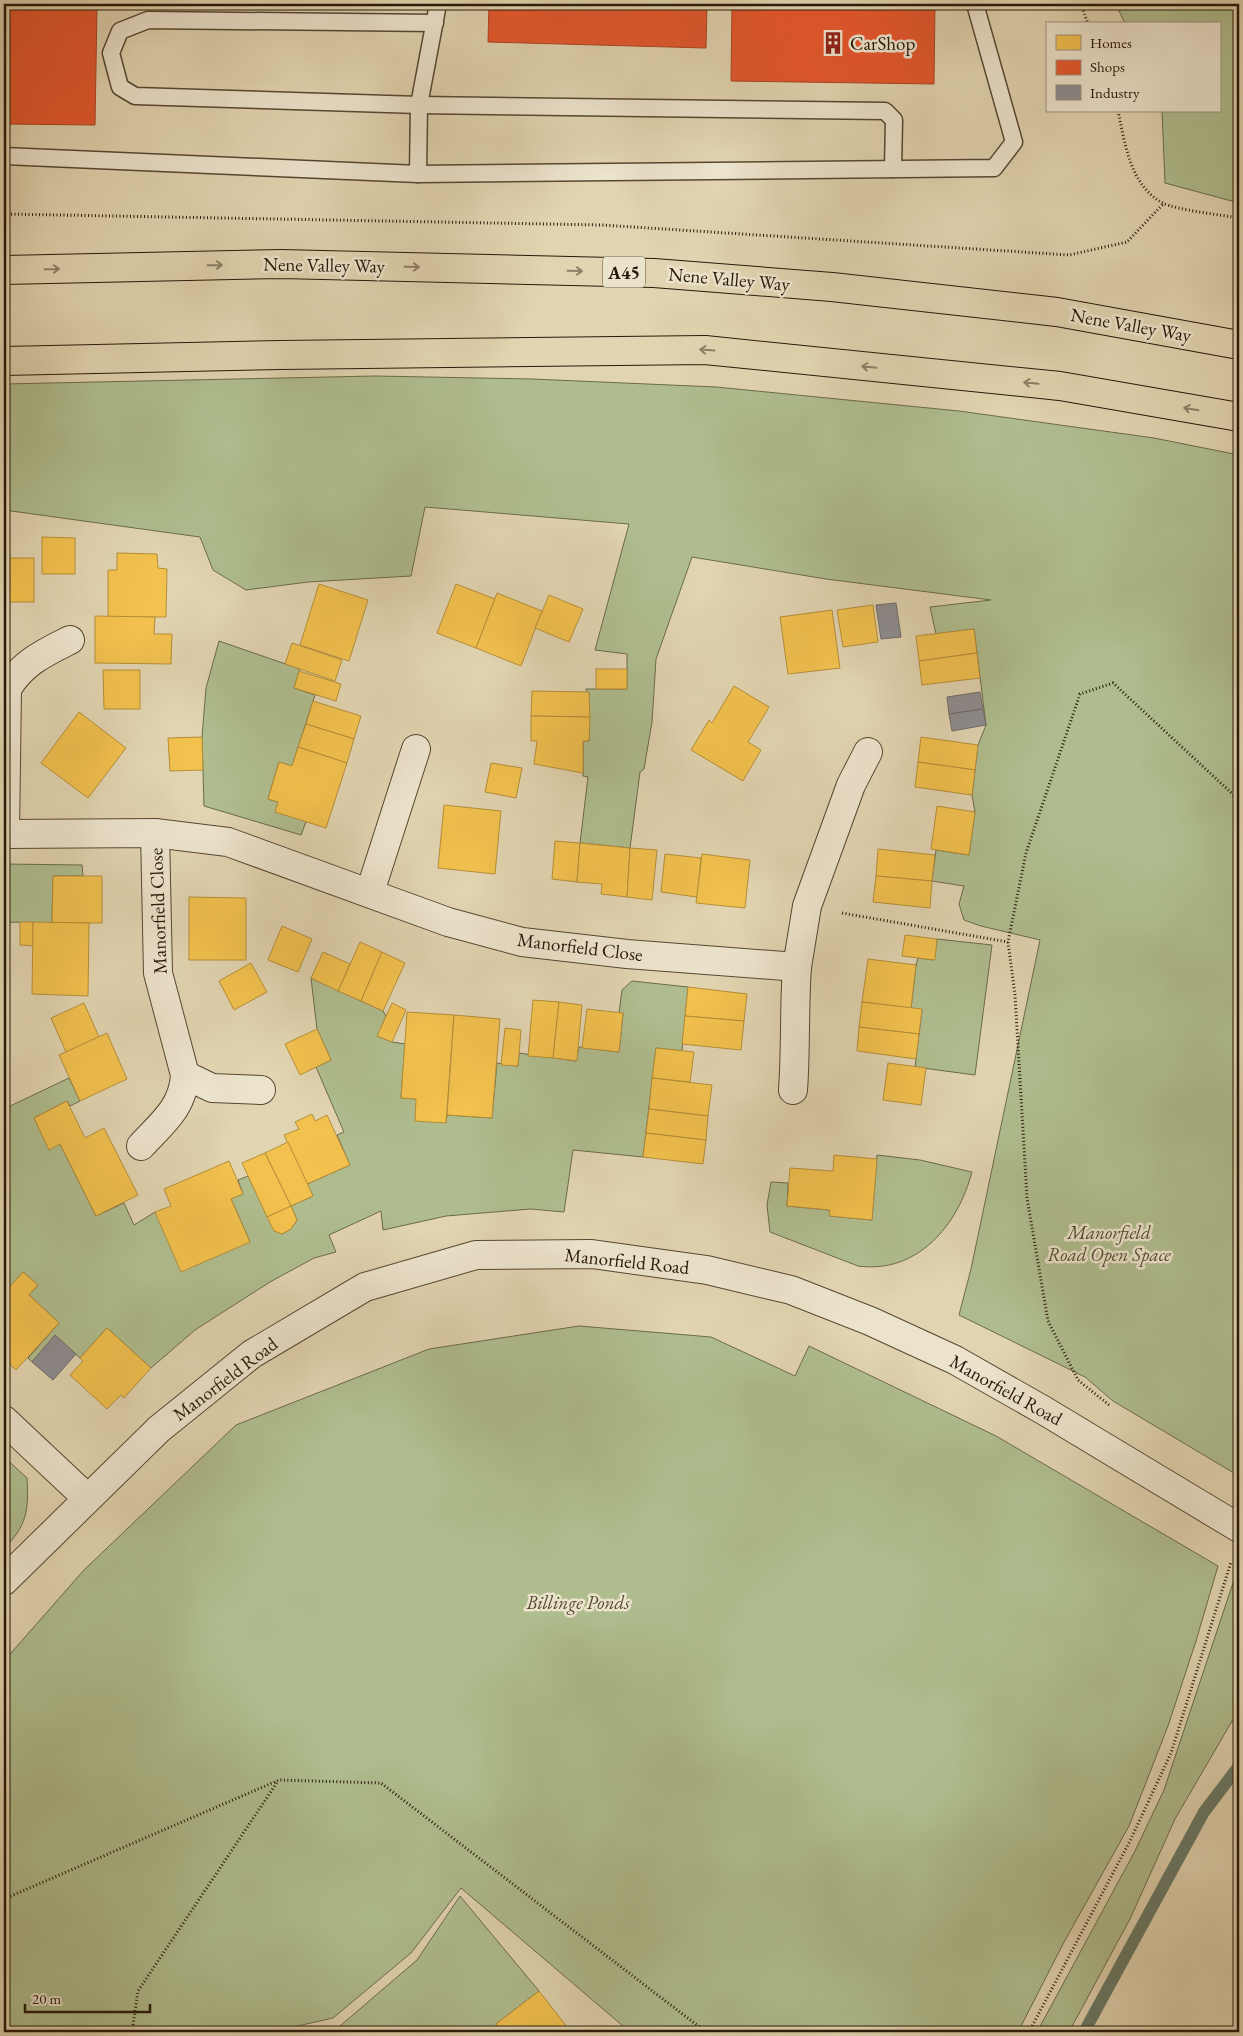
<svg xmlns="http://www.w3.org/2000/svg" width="1243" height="2036" viewBox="0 0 1243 2036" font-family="'EB Garamond',serif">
<rect width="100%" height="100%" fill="#e1d4b0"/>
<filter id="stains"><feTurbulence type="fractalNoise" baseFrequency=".004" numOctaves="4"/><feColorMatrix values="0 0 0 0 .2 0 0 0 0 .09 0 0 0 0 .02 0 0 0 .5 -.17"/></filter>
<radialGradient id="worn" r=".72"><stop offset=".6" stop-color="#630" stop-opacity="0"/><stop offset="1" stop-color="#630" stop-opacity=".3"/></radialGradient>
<g fill="#afbd8e" stroke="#6b6a4c">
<path d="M1116,4H1239V203L1165,183L1162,111H1219V24H1125Z"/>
<path d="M375,376L532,379L716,387L959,411L1154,438L1239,455V1476L1113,1401L1085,1377L959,1315L971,1269L1040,940L981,926L964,920L959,904L964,886L932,881L936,850L969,855L975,812L972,795L978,745L986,725L974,629L936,634L930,607L991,600L826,579L692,557L656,659L652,722L644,769L640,772L630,848L580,843L588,777L583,776V741H589V693L586,692V689H627V654L595,650L629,524L425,507L411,576L308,582L246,590L213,570L200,537L4,510V384Z"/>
<path d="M219,641L300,669L294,688L315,695L292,766L279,762L268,799L278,802L306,822L301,835L204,806L202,737L206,688Z"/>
<path d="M4,864L82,865L83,876H53L52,923L4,922Z"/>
<path d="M937,939L992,945L975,1075L915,1067L922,1010L911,1008L916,965L918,958L934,960Z"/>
<path d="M311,978L383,1011L386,1016L378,1036L392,1042L405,1044L401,1098L416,1099L446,1123L447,1115L492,1118L497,1063L518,1066L519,1053L576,1061L579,1047L619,1052L623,1014L619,1013L622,990L632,981L688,987L682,1051L656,1048L643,1157L573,1150L564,1212L531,1209L446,1216L383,1230L381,1211L329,1235L336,1252L314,1258L270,1282L195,1330L151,1368L107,1328L80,1358L55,1336L32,1362L28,1358L59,1323L29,1295L38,1285L23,1272L8,1289L4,1285V1268L10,1261L4,1255V1109L69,1078L80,1101L70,1106L67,1101L34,1118L49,1149L60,1144L96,1216L124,1203L134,1225L155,1212L250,1242L231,1199L243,1194L238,1180L248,1176L274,1230L282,1234L291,1229L297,1220L291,1206L313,1196L307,1184L350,1165L337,1135L344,1132L316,1067L331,1060L317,1029Z"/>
<path d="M877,1155L920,1160L972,1172C958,1225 918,1274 858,1266L770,1232L767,1205L771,1182L788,1183L787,1206L830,1210V1216L872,1220Z"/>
<path d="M579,1326L711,1337L795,1376L809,1346L996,1436L1218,1566L1196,1641L1168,1726L1129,1826L1063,1944L1018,2032H630L461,1888L411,1953L333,2018L271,2032H4V1661L84,1570L236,1425L429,1349Z"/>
<path d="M4,1457L27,1478C29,1510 27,1525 4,1549Z"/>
<path d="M1235,1577L1239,1579V1709L1175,1819L1130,1919L1069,2032H1037L1135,1851L1164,1790Z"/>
<path d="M460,1896L539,1991L496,2024L502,2032H316L340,2026L417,1960Z"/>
</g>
<g fill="#f2c14e" stroke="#b58e39">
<path d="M42,537L75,538V574H42Z"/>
<path d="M117,553L157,554L158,568L167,569L166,617H108V570H117Z"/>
<rect x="4" y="558" width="30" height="44"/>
<path d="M319,584L368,600L349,661L300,645Z"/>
<path d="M456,584L495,599L476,648L437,633Z"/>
<path d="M497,593L542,611L521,666L476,648Z"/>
<path d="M549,595L583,609L569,642L535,628Z"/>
<path d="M873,605L878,642L843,647L837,610Z"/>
<path d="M832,610L840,668L788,674L780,617Z"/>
<path d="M95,616L155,617L154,634H172L171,664L95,663Z"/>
<path d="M974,629L977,653L919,661L916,636Z"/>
<path d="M292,643L342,660L335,681L285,664Z"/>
<path d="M977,653L980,678L922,685L919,661Z"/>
<rect x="596" y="669" width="31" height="20"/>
<path d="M103,670H140V709H104Z"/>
<path d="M299,671L341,684L336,701L294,688Z"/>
<path d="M734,686L769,707L748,742L761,750L743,781L691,750L709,720L712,723Z"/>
<path d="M532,691L589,692L590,717L531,716Z"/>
<path d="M313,701L361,716L354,739L306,724Z"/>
<path d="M79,712L126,748L88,798L41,763Z"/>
<path d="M531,716L590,717L589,741H583V773L534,764L537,741H531Z"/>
<path d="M306,724L354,739L347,763L298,747Z"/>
<path d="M202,737L203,770L170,771L168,738Z"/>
<path d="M921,737L978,745L975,770L918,762Z"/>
<path d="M298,747L347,763L326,828L275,812L278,802L268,799L279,762L292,766Z"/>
<path d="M918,762L975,770L972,795L915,787Z"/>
<path d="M491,763L522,768L516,798L485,792Z"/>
<path d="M444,805L501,811L495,874L438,868Z"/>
<path d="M937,806L975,812L969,855L931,849Z"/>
<path d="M555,841L580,843L577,882L552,879Z"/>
<path d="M580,843L630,848L627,897L601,894L602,884L577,882Z"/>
<path d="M630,848L657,850L652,900L627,897Z"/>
<path d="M878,849L935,855L932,881L876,876Z"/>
<path d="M665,854L701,858L697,897L661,892Z"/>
<path d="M702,854L750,860L745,908L696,903Z"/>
<path d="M53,876H102V923H52Z"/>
<path d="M876,876L932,881L930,908L873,902Z"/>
<path d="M189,897L246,898V960H189Z"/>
<path d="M20,922H33V946L20,945Z"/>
<path d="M33,922L89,923L88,996L32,994Z"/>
<path d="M282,926L312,939L298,972L268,960Z"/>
<path d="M905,935L937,939L935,960L902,956Z"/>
<path d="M360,942L382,952L361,1001L338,991Z"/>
<path d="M323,952L350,964L338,991L311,978Z"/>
<path d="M382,952L405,963L383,1011L361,1001Z"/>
<path d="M868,959L916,965L911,1008L862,1002Z"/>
<path d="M251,963L267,992L234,1010L219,981Z"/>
<path d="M688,987L747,994L744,1021L685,1016Z"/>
<path d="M533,1000L559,1002L553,1058L528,1056Z"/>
<path d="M559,1002L582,1005L577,1061L553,1058Z"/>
<path d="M862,1002L922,1009L919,1034L859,1027Z"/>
<path d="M84,1003L99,1037L66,1052L51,1018Z"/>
<path d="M392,1003L406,1010L392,1042L377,1036Z"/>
<path d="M587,1009L623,1013L619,1052L582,1048Z"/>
<path d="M407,1012L454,1015L446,1123L415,1121L416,1099L401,1098Z"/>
<path d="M454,1015L500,1019L492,1118L447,1115Z"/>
<path d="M685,1016L744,1021L741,1050L682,1044Z"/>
<path d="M859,1027L919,1034L916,1059L857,1051Z"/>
<path d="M505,1028L521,1030L518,1066L501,1065Z"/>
<path d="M317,1029L331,1060L300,1075L285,1044Z"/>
<path d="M107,1033L127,1079L80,1101L59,1055Z"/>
<path d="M656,1048L694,1052L690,1082L652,1078Z"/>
<path d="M888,1063L926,1068L921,1105L883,1100Z"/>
<path d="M652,1078L712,1085L708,1116L649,1109Z"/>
<path d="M67,1101L85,1138L104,1128L138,1195L96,1216L60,1144L49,1150L34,1118Z"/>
<path d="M649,1109L708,1116L706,1140L646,1133Z"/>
<path d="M312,1114L315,1121L327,1115L350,1165L307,1184L284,1135L299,1129L295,1122Z"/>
<path d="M646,1133L706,1140L703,1164L643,1157Z"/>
<path d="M288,1142L313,1196L291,1206L265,1153Z"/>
<path d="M265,1153L291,1206L267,1217L242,1163Z"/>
<path d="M834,1155L877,1159L872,1220L829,1216L830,1210L787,1206L790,1168L833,1171Z"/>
<path d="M229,1161L243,1194L231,1199L250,1242L181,1272L155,1212L171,1206L164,1189Z"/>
<path d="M291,1206L297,1220L291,1229L282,1234L274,1231L267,1217Z"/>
<path d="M4,1255L10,1261L4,1268Z"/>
<path d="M23,1272L38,1285L29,1295L59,1323L16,1370L4,1359V1293Z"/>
<path d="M107,1328L151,1368L124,1398L121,1395L107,1409L70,1375L83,1361L80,1358Z"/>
<path d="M539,1991L571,2032H502L496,2024Z"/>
</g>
<g fill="#e4572e" stroke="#ab4423">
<path d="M489,4H707L706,48L488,42Z"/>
<path d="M732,4H935L934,84L731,81Z"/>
<path d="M4,6L97,7L95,125L4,124Z"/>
</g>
<g fill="#8d8d92" stroke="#6e6a69">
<path d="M896,603L901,637L881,639L876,605Z"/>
<path d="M980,692L983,709L949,714L947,697Z"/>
<path d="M983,709L986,725L952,731L949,714Z"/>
<path d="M55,1335L76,1354L53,1380L32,1362Z"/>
</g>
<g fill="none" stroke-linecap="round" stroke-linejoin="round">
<path stroke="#697967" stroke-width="12" d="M1084,2032L1204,1812L1239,1766"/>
<defs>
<g id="service">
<path d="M435,23L148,20L120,31L111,53L120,87L135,96L419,105L885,111L894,120L893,169"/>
<path d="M4,156L418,174L994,168L1014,142L975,4"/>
<path d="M418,174L419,105L438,4"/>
</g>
<g id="minor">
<path d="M4,681L7,689L5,834"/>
<path d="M7,689C22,663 44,653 70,640"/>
<path d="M4,834L155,833L228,842L448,922L522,942L627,954L797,967L807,906L851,785L868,752"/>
<path d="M370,892L416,749"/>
<path d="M185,1075L212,1088L261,1090"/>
<path d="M793,1090C796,1049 794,1008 797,967"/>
<path d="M141,1146C162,1123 183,1108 185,1075L158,973L155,833"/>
<path d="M4,1420L87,1498"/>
</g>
<path id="tertiary" d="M4,1581L159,1429L252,1354L365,1287L476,1255L592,1254L707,1270L791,1290L870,1321L955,1360L1043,1410L1239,1528"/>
<g id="trunk">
<path d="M4,270L281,264L654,273L832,287L1057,312L1239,345"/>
<path d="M4,361L280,355L705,350L1060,386L1239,417"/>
</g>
</defs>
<use href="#service" stroke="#564733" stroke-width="19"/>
<use href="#minor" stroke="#564733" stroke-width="30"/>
<use href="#tertiary" stroke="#564733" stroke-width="30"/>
<use href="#trunk" stroke="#271809" stroke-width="30"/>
<g stroke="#271809" stroke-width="3" stroke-dasharray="1 2.5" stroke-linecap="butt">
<path d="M1081,4L1088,24"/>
<path d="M1118,111C1125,143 1130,186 1163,203C1176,210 1222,215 1239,218"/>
<path d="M4,214L602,225L1069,255L1127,242L1164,203"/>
<path d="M842,913L1008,942"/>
<path d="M1109,1405L1078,1380L1048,1321L1027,1198L1015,995L1008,942L1026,853L1080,694L1113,683L1239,800"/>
<path d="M4,1899L279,1780L381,1783L706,2032"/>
<path d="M132,2032L138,1991L278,1781"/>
<path d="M1029,2032L1130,1841L1171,1753L1231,1562"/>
</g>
<use href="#service" stroke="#ece3cc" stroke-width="16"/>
<use href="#minor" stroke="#ece3cc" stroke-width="28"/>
<use href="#tertiary" stroke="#ece3cc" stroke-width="28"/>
<use href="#trunk" stroke="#e1d4b0" stroke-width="28"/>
</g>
<defs><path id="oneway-shaft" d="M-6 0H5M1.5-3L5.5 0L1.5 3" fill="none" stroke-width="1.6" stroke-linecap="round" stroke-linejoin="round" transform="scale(1.25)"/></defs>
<g stroke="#8d7f65">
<use href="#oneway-shaft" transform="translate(215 265) rotate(-1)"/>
<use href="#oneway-shaft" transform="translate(412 267) rotate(1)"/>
<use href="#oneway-shaft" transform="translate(52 269) rotate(-1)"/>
<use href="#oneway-shaft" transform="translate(575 271) rotate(1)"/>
<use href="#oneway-shaft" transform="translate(707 350) rotate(-176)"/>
<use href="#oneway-shaft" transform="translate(869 367) rotate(-174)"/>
<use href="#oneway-shaft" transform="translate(1031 383) rotate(-174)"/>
<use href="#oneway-shaft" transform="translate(1191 409) rotate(-170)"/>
</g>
<defs>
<symbol id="building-bare" viewBox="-9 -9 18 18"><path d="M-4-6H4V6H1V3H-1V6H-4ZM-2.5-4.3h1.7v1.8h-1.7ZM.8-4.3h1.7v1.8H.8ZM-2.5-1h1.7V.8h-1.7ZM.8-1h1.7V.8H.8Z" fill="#8f2418" stroke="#ece3cc" stroke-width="2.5" paint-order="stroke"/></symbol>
</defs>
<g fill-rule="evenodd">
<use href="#building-bare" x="817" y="27" width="32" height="32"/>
</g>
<g text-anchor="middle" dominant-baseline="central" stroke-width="5" stroke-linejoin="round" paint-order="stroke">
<rect fill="#ece3cc" stroke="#625544" stroke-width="1" x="603" y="256.5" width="42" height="31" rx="4"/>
<g font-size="18" font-weight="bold" fill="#271809">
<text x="624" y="272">A45</text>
</g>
<g font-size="19" fill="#271809" stroke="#ece3cc" text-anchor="start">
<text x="850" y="43">CarShop</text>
</g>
<g font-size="19" fill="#271809" stroke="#ece3cc">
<text transform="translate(324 265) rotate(1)">Nene Valley Way</text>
<text transform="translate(729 279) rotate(5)">Nene Valley Way</text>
<text transform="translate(1131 325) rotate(10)">Nene Valley Way</text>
<text transform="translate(158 911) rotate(-92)">Manorfield Close</text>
<text transform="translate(580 947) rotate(7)">Manorfield Close</text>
<text transform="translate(627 1261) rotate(6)">Manorfield Road</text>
<text transform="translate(225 1379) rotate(-37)">Manorfield Road</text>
<text transform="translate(1006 1390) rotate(29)">Manorfield Road</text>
</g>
<g font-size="19" font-style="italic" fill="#504a31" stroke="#ece3cc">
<text x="1109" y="1232">Manorfield<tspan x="1109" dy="22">Road Open Space</tspan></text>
<text x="578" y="1602">Billinge Ponds</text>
</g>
</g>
<rect width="1243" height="2036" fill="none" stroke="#e1d4b0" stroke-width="20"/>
<rect x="5" y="5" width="1233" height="2026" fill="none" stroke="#271809" stroke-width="2.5"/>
<rect x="10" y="10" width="1223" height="2016" fill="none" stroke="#271809"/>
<rect x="1046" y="22" width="175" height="90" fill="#ece3cc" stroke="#9d927e"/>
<rect x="1056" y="35" width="25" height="15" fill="#f2c14e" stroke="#9d927e"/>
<text x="1090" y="48" font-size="15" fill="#271809">Homes</text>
<rect x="1056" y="60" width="25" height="15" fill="#e4572e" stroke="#9d927e"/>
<text x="1090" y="72" font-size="15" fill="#271809">Shops</text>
<rect x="1056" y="85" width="25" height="15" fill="#8d8d92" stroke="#9d927e"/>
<text x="1090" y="98" font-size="15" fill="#271809">Industry</text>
<path d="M25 2004v8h125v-8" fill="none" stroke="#271809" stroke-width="2.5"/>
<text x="32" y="2004" font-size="15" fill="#271809" stroke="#ece3cc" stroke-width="4" paint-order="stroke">20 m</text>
<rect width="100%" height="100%" filter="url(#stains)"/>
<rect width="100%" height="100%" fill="url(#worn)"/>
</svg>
